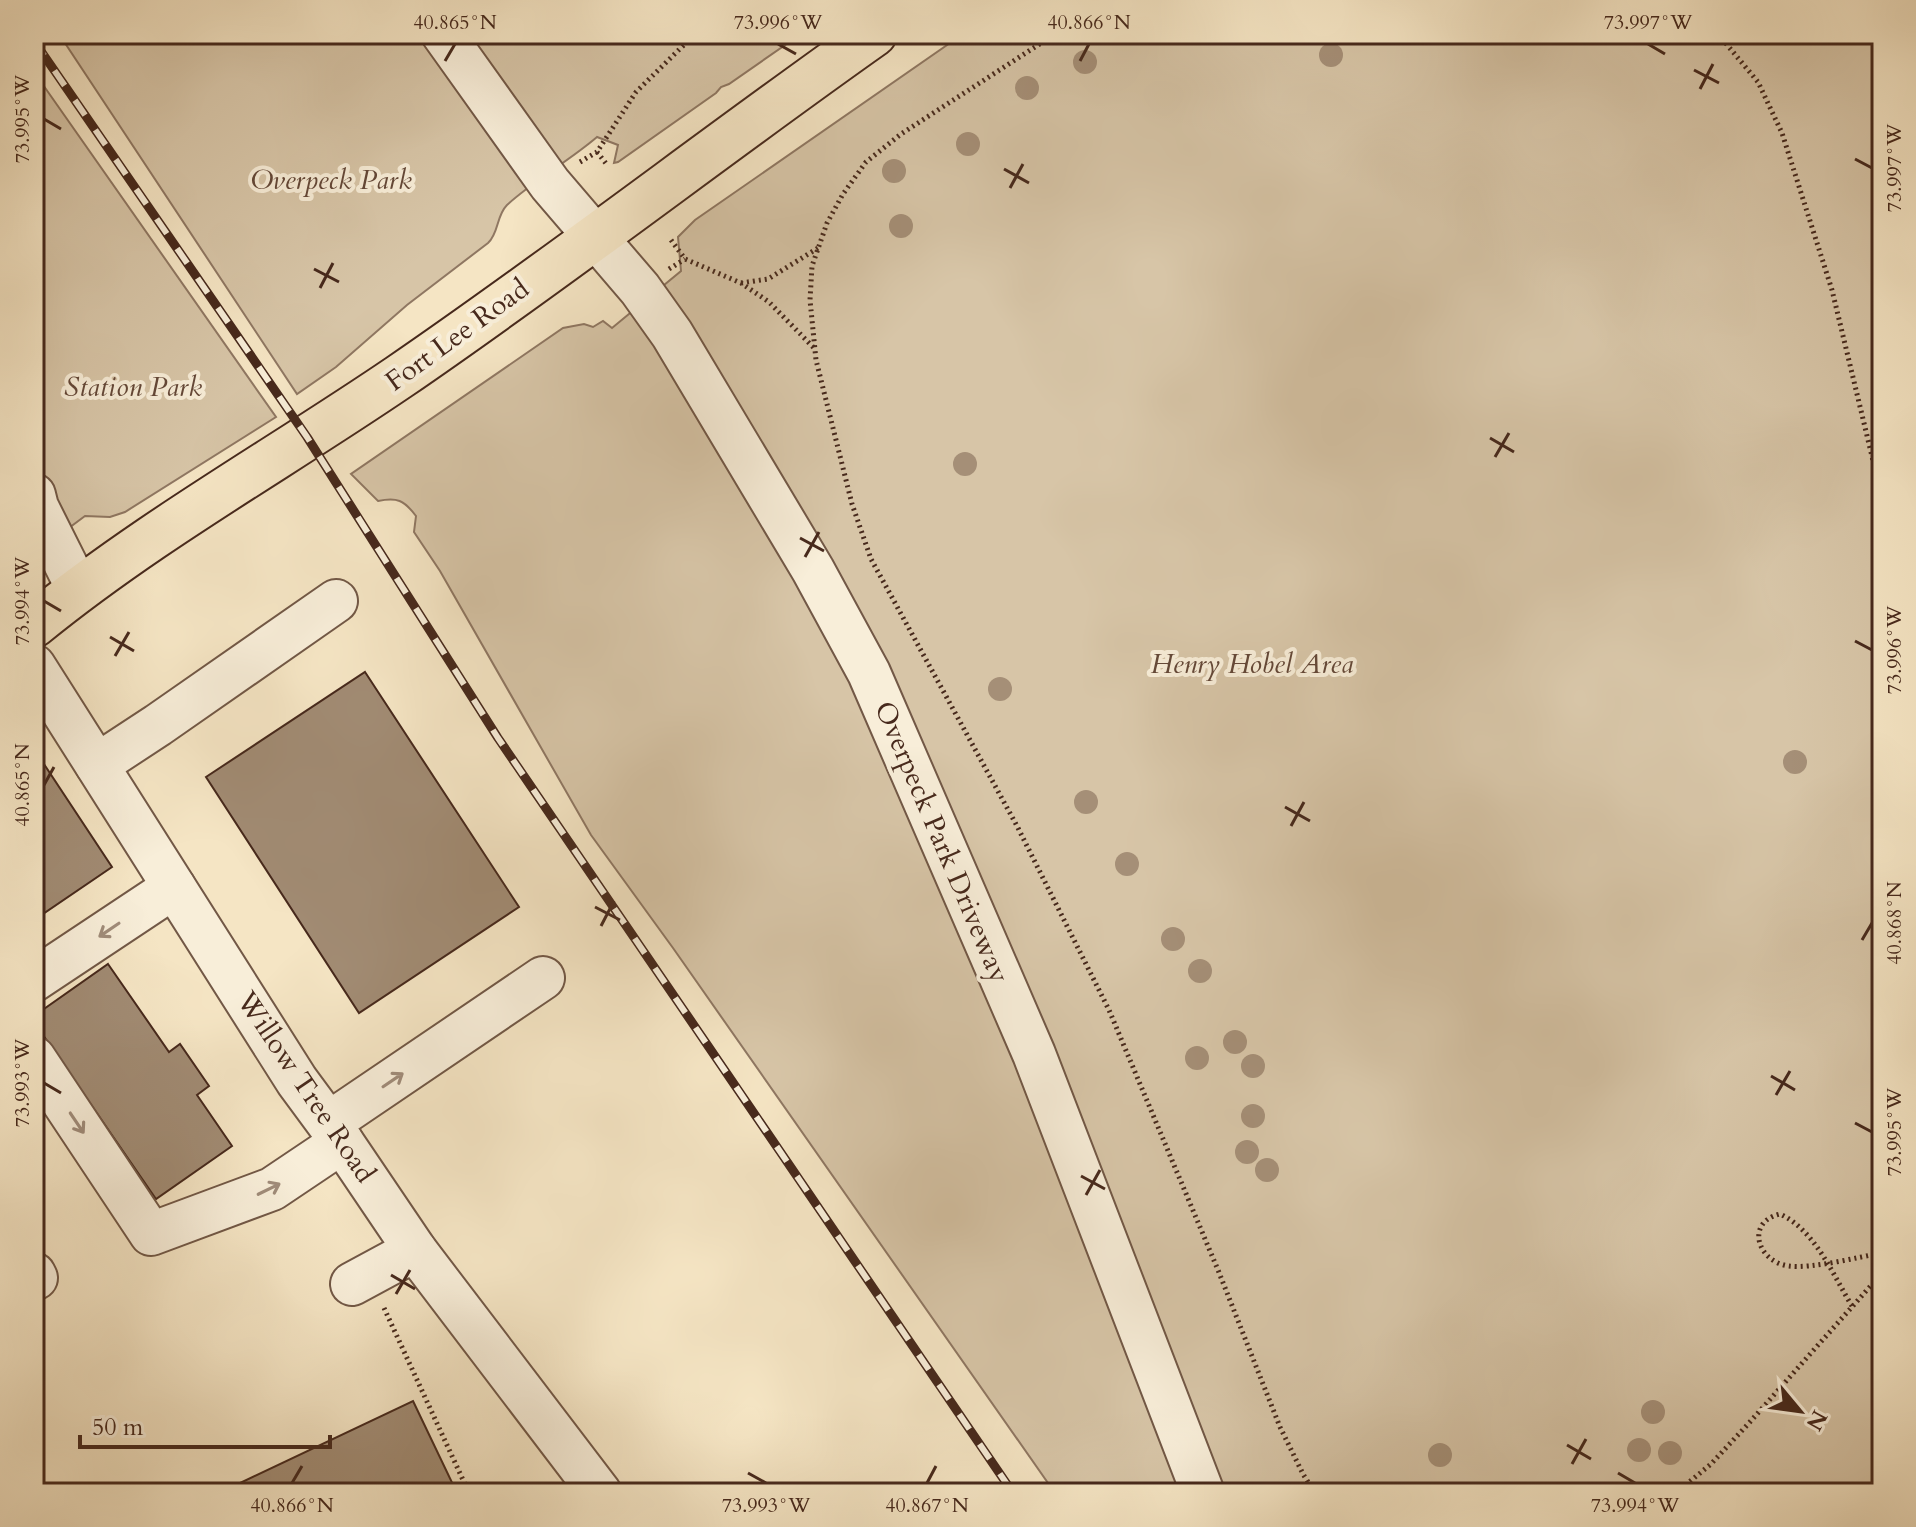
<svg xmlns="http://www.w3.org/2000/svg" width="1916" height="1527" viewBox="0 0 1916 1527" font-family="Cardo,serif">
<rect width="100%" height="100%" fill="#f5e5c4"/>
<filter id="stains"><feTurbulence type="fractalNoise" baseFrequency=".0025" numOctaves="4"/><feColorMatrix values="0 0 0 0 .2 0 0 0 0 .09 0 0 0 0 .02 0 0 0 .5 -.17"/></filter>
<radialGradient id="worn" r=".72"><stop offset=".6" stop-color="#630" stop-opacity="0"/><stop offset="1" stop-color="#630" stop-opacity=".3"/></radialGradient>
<g fill="#d7c5a7" stroke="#8f7762" stroke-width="2">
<path d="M59,34H801L729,84L721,87L716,93L618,162L614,163L618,145L597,137C569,161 533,181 507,205C496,216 499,233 488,243L407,305L336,367L297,394Z"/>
<path d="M963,34H1882V1493H1055L673,948L591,835L440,571L414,532L416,516C404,500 397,497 378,501L351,474L563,328L584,324L593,327L603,321L612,328L681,271L678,237L695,220Z"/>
<path d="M34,72L276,417L125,512L110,517L85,516L34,554Z"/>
</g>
<g fill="#a18b73" stroke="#47291c" stroke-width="2">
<path d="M365,672L519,907L359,1013L206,777Z"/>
<path d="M34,749L112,867L34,920Z"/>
<path d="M108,964L169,1052L180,1044L209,1086L197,1095L232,1146L156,1199L34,1022V1016Z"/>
<path d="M413,1401L457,1493H245L240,1483Z"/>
</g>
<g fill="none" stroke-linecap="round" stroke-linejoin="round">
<defs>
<g id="minor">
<path d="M443,34L550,184L640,289L672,334L813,570L869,673L1034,1054L1203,1493"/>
<path d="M34,495L37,507L78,589"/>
<path d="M34,666L297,1081L342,1142L415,1250L600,1493"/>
<path d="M97,765L158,725L336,601"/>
<path d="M34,980L174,887"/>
<path d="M34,1058L151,1234L272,1189L342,1142"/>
<path d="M329,1123L543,978"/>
<path d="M34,1274L36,1278L34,1279"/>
<path d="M352,1284L415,1250"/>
</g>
<path id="major" d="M34,625C148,532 277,460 399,377C560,267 714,147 874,34"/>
</defs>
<use href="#minor" stroke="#725846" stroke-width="46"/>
<use href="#major" stroke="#47291c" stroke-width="48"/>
<g stroke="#47291c" stroke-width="5" stroke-dasharray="2 4" stroke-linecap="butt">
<path d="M1055,34L901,134L866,162L843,194L827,223L812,266L810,300L816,360L852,504L871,559L1017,826L1109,1010L1218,1270L1280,1427L1303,1474L1315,1493"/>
<path d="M1718,34L1758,82L1782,133L1832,290L1882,498"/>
<path d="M597,152L608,166"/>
<path d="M580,162L597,152L636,92L695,34"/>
<path d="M671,240L685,259L741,283L769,302L814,348"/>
<path d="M669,269L685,259"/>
<path d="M741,283L768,279L818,248"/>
<path d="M1852,1306C1833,1275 1815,1230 1780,1214C1745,1222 1757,1262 1789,1266C1812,1269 1858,1257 1882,1253"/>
<path d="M384,1308L469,1493"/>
<path d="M1676,1493L1711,1464L1749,1423L1882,1273"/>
</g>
<use href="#minor" stroke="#f8eed9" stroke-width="42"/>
<use href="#major" stroke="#f5e5c4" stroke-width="44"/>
<defs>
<path id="rail" d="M34,41L307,437L498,738L1013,1493"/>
</defs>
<use href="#rail" stroke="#47291c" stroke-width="9"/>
<use href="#rail" stroke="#f8eed9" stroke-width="6" stroke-dasharray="18" stroke-linecap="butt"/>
</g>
<g fill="#a58f77">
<circle cx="1331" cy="55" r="12"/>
<circle cx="1085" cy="62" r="12"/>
<circle cx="1027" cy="88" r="12"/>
<circle cx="968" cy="144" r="12"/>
<circle cx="894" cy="171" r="12"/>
<circle cx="901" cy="226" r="12"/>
<circle cx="965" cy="464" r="12"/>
<circle cx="1000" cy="689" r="12"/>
<circle cx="1795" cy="762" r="12"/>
<circle cx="1086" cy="802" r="12"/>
<circle cx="1127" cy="864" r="12"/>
<circle cx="1173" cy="939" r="12"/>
<circle cx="1200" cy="971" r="12"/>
<circle cx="1235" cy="1042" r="12"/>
<circle cx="1197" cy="1058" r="12"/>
<circle cx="1253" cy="1066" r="12"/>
<circle cx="1253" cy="1116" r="12"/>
<circle cx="1247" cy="1152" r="12"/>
<circle cx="1267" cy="1170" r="12"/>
<circle cx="1653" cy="1412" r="12"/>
<circle cx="1639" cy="1450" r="12"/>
<circle cx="1670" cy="1453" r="12"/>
<circle cx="1440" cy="1455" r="12"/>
</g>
<defs><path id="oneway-shaft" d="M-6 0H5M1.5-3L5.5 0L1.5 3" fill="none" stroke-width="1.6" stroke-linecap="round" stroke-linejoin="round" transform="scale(2)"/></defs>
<g stroke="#a08c7a">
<use href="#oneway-shaft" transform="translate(109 930) rotate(146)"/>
<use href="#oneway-shaft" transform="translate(393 1080) rotate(-34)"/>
<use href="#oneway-shaft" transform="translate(77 1123) rotate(56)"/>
<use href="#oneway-shaft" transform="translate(269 1189) rotate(-26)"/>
</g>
<path fill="none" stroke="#47291c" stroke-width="3" d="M778,44L796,54M1648,44L1665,54M445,61L455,44M1080,61L1089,44M1694,70L1719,83M1700,89L1713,64M44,119L61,129M1855,159L1872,168M1004,169L1029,183M1010,188L1023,164M314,269L339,282M320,288L333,263M1490,438L1514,452M1495,457L1509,433M800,538L824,551M805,557L819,532M44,601L61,611M110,637L134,651M1855,641L1872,650M115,656L129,632M44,785L54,767M1285,807L1310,821M1291,826L1304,802M595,907L620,920M601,926L614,901M1862,940L1872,923M1771,1076L1795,1090M44,1083L61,1093M1776,1095L1790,1071M1855,1123L1872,1132M1081,1176L1105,1189M1086,1195L1100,1170M391,1275L415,1289M396,1294L410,1270M1567,1445L1591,1459M1572,1464L1586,1439M748,1473L766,1483M1618,1473L1635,1483M292,1483L302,1466M927,1483L936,1466"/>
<g text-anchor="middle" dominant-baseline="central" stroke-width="8" stroke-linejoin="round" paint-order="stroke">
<g font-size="28" font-style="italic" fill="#644838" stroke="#f8eed9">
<text x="331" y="180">Overpeck Park</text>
<text x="133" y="387">Station Park</text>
<text x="1252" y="664">Henry Hobel Area</text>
</g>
<g font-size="28" fill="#47291c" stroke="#f8eed9">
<text transform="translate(457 335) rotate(-36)">Fort Lee Road</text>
<text transform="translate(942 842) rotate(67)">Overpeck Park Driveway</text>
<text transform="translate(306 1087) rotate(56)">Willow Tree Road</text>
</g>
</g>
<rect width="1916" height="1527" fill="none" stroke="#f5e5c4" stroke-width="88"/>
<g transform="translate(1800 1411) rotate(119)" stroke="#f8eed9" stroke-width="6" paint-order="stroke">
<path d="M0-6L14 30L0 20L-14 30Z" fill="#47291c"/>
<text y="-12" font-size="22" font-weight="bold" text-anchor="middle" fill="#47291c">N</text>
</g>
<path d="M80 1435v12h250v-12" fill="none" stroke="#47291c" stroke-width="4"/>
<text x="92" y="1435" font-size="24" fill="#47291c" stroke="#f8eed9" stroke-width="6" paint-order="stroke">50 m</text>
<rect x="44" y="44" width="1828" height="1439" fill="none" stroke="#47291c" stroke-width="3"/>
<g font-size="20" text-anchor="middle" fill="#47291c">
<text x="455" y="29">40.865°N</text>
<text x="778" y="29">73.996°W</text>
<text x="1089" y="29">40.866°N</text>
<text x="1648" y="29">73.997°W</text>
<text transform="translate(22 119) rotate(-90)" y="7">73.995°W</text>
<text transform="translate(1894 168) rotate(-90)" y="7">73.997°W</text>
<text transform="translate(22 601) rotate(-90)" y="7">73.994°W</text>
<text transform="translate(1894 650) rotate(-90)" y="7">73.996°W</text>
<text transform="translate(22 785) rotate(-90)" y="7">40.865°N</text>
<text transform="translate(1894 923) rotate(-90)" y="7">40.868°N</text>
<text transform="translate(22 1083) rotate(-90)" y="7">73.993°W</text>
<text transform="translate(1894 1132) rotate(-90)" y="7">73.995°W</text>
<text x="292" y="1512">40.866°N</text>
<text x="766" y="1512">73.993°W</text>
<text x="927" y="1512">40.867°N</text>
<text x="1635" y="1512">73.994°W</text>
</g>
<rect width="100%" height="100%" filter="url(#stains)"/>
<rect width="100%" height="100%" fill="url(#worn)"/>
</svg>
